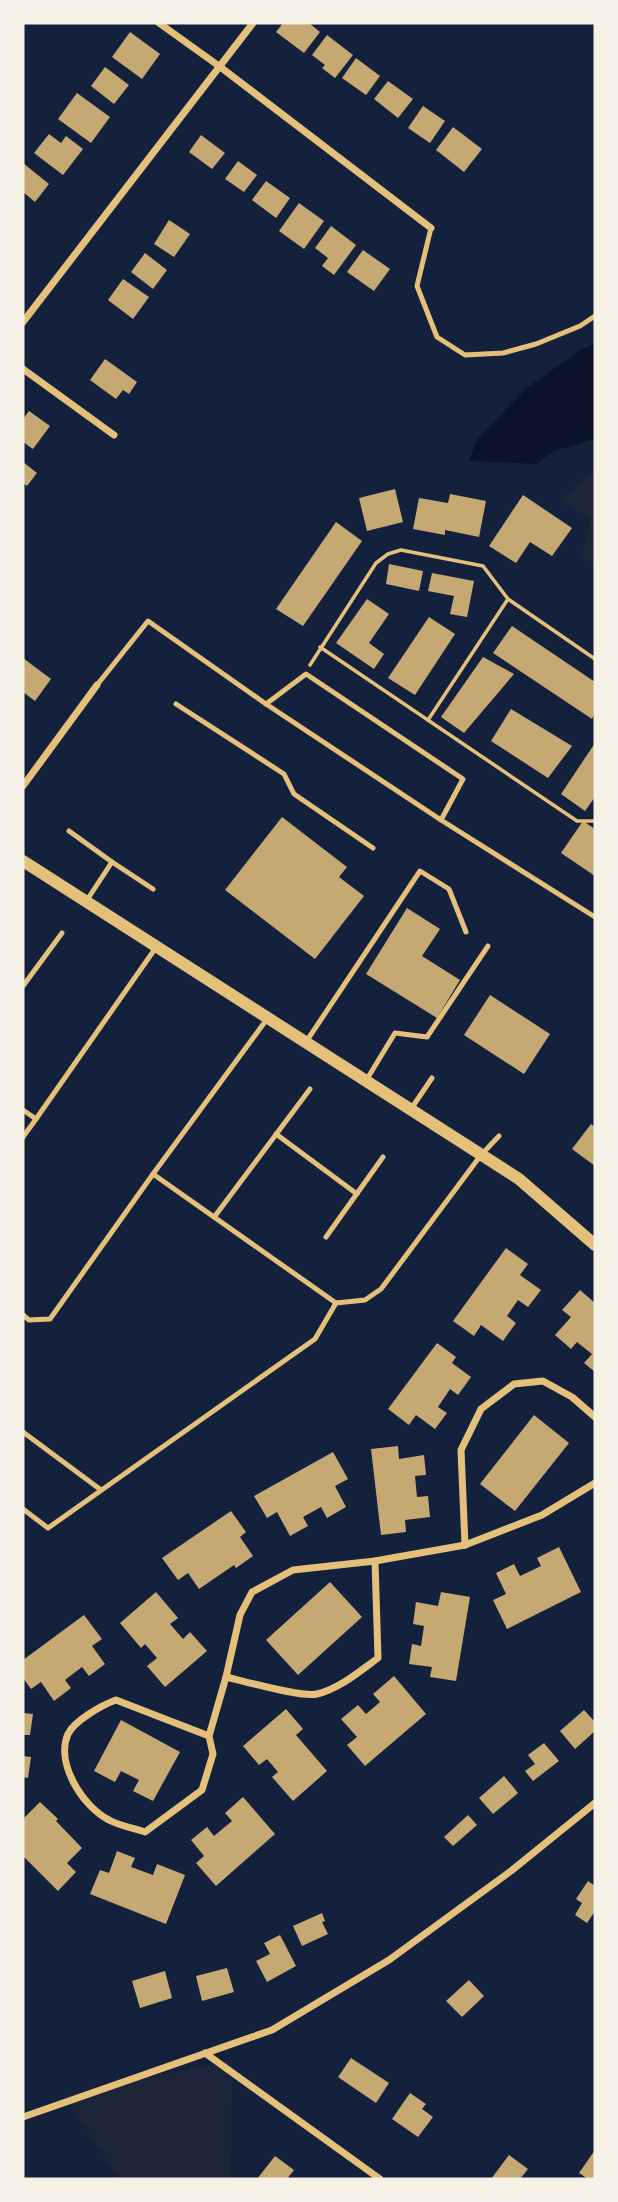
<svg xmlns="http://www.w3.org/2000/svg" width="618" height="2202" viewBox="0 0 618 2202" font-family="'Work Sans',sans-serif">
<rect width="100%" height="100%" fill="#14213d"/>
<g fill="#1d2539">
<path d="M593,471H595V566L581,556L590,520L560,499Z"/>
<path d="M232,2060L231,2179H119L64,2096Z"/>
</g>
<path fill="#0b132b" d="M595,344V439L554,451L537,464L469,461L477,439L526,389L580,350Z"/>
<g fill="#c6a872">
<path d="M283,23H309L320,32L304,53L276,32Z"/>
<path d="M130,32L160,54L142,79L112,57Z"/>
<path d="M327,35L353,55L335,78L322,68L325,65L312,55Z"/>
<path d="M356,58L380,76L366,95L342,78Z"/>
<path d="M105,67L129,85L114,104L91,86Z"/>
<path d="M388,81L413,99L398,118L374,99Z"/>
<path d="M77,93L110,117L91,143L58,119Z"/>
<path d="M423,106L445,121L430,143L408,128Z"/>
<path d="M453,127L482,149L464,172L436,150Z"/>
<path d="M49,134L61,143L66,136L83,149L63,175L34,153Z"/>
<path d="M201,135L225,153L212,169L189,152Z"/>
<path d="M238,161L257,175L244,192L225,179Z"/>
<path d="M23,163L49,184L35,202L23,192Z"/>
<path d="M266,181L290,198L276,218L252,200Z"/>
<path d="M299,203L324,221L304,249L279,231Z"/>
<path d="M169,220L190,234L174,257L154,244Z"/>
<path d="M331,226L356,245L334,275L322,266L328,258L315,248Z"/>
<path d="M363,250L390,269L374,291L347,272Z"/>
<path d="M145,253L167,270L153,289L131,272Z"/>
<path d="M123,279L149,297L133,319L108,300Z"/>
<path d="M105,359L137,382L129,394L123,390L116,399L90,380Z"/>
<path d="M29,411L50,426L33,449L23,442V419Z"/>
<path d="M23,462L37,473L27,486L23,483Z"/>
<path d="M395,489L403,522L367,531L359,498Z"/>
<path d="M450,494L486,501L479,537L445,530V535L413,529L419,498L448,503Z"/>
<path d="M523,495L572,528L552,556L530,542L516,563L489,546Z"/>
<path d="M336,522L362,541L303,626L276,609Z"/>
<path d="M389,564L423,571L419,591L386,584Z"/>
<path d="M432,573L474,581L467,617L450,614L454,596L428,591Z"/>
<path d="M367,599L389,614L369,643L384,654L374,669L336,643Z"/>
<path d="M429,617L455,634L415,695L388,678Z"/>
<path d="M512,626L595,682V712L592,719L493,653Z"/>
<path d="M483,657L514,674L464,733L441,717Z"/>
<path d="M23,658L51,679L35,701L23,692Z"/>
<path d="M511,709L572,746L548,778L491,741Z"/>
<path d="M595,743V797L585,811L561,794Z"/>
<path d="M282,817L347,867L339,877L364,896L315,959L225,890Z"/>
<path d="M583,821L595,829V876L561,853Z"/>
<path d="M407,908L440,929L422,956L460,980L437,1018L366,974Z"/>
<path d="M490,995L550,1034L524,1074L464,1035Z"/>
<path d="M591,1124L595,1127V1166L572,1149Z"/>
<path d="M506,1248L528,1264L520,1275L541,1290L528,1307L518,1300L507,1316L516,1323L503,1341L481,1325L474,1336L453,1321Z"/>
<path d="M580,1290L595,1303V1372L584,1363L592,1354L577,1342L571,1349L555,1335L571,1317L562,1310Z"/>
<path d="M437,1343L456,1357L452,1363L471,1377L458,1395L450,1389L438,1407L447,1413L435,1429L416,1415L409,1425L388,1409Z"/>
<path d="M534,1415L569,1443L515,1511L480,1484Z"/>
<path d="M398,1446L399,1459L424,1455L426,1475L415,1476L417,1497L428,1496L430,1517L405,1520L406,1532L381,1535L371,1449Z"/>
<path d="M333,1452L348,1479L335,1486L346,1507L327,1518L321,1507L303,1517L308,1526L290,1536L277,1512L267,1518L254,1496Z"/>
<path d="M231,1511L246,1532L240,1537L253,1556L236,1568L234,1565L199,1589L188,1573L178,1580L162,1558Z"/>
<path d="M559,1547L581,1592L507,1629L493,1600L506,1594L496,1573L514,1564L520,1576L541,1566L537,1558Z"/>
<path d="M330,1582L362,1617L298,1675L266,1640Z"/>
<path d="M156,1592L178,1618L170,1624L183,1639L190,1632L207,1651L165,1687L147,1666L157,1658L145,1644L141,1648L120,1623Z"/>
<path d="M441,1592L470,1597L456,1681L430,1677L432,1667L409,1664L412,1644L421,1646L424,1626L413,1624L416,1602L438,1606Z"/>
<path d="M84,1615L102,1639L92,1646L105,1664L89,1676L82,1667L65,1680L71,1688L54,1701L41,1682L31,1689L23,1678V1660Z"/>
<path d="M394,1676L426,1714L365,1766L347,1745L357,1737L341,1719L358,1705L366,1714L380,1702L373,1694Z"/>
<path d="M286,1709L303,1729L296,1735L327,1771L293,1801L272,1777L278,1772L267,1759L259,1765L243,1746Z"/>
<path d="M584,1710L595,1722V1731L575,1749L560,1731Z"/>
<path d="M23,1713L33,1714L30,1735H23Z"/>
<path d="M121,1720L180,1752L153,1801L133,1791L139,1780L121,1771L115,1782L94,1771Z"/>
<path d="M544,1743L559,1761L533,1781L525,1771L535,1764L528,1755Z"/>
<path d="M23,1756L31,1757L28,1778L23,1777Z"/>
<path d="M504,1776L518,1793L493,1814L479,1798Z"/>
<path d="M243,1797L275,1834L216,1886L196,1863L204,1856L191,1840L207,1827L214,1836L232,1821L225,1813Z"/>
<path d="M40,1802L58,1819L56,1821L82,1848L67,1863L76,1872L58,1891L23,1856V1816L24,1818Z"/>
<path d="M468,1815L477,1825L453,1846L444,1837Z"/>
<path d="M117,1851L135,1858L131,1867L153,1875L157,1864L185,1875L166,1924L90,1894L100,1870L109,1873Z"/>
<path d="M588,1881L595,1886V1911L587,1923L575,1915L582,1903L576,1899Z"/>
<path d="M322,1913L325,1921L322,1922L328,1934L302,1946L293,1926Z"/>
<path d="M280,1935L296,1966L267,1982L256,1961L270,1954L264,1943Z"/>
<path d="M227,1968L234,1992L202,2001L196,1976Z"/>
<path d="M165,1971L172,1998L140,2008L132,1981Z"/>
<path d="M469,1980L484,1996L462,2017L446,2001Z"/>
<path d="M351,2058L389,2083L376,2103L338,2077Z"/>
<path d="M410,2093L426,2104L422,2109L433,2117L418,2137L392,2119Z"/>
<path d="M595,2150V2179H588L579,2173Z"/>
<path d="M509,2155L528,2169L520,2179H491Z"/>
<path d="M275,2156L294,2170L287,2179H257Z"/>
</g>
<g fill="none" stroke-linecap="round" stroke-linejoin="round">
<g stroke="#e5c07b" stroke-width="3.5">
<path d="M320,647L577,821H595"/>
<path d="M310,665L376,563L388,554L401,550L483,566L508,599L595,659"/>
<path d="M428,720L508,599"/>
</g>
<g stroke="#e5c07b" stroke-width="5">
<path d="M431,228L417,286L437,337L465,355L503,353L536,344L580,326L595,316"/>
<path d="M97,685L148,621L266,704L441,820L595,917"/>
<path d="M176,704L284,774L294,794L373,848"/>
<path d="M266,704L306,674L463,779L441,820"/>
<path d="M69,831L112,862L87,900"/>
<path d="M112,862L153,889"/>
<path d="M23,986L62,933"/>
<path d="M267,1019L153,1174L336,1303L365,1300L381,1289L481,1155L499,1136"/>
<path d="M306,1042L420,871L449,889L466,932"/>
<path d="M367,1079L395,1033L427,1037L488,946"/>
<path d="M411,1109L432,1078"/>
<path d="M23,1110L36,1119L157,946"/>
<path d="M276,1134L357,1194"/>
<path d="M23,1137L36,1119"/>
<path d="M215,1216L310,1089"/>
<path d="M326,1237L383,1157"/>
<path d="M23,1315L29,1320L50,1319L153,1174"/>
<path d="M23,1432L101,1490"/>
<path d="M23,1509L48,1528L315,1339L336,1303"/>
</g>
<g stroke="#e5c07b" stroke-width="7">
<path d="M159,23L219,66L431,228"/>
<path d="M23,322L253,23"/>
<path d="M23,369L114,435"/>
<path d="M23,786L97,685"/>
<path d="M465,1545L461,1450L481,1409L514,1384L543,1381L572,1397L595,1417"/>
<path d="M226,1677C244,1681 302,1698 317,1694C339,1689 360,1671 378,1658L375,1561"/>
<path d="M209,1736L116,1700C102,1705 74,1721 68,1734C55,1763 83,1807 109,1820C120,1826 133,1828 145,1832L202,1790L213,1754L209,1736L226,1677L240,1615L252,1592L293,1570L375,1561L465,1545L542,1515L595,1483"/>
<path d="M205,2053L380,2179"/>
<path d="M23,2117L272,2030L389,1960L511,1871L595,1803"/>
</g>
<path stroke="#e5c07b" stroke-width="12" d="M23,861L519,1179L595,1245"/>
</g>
<rect width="618" height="2202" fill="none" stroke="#f6f1e7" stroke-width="49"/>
</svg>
